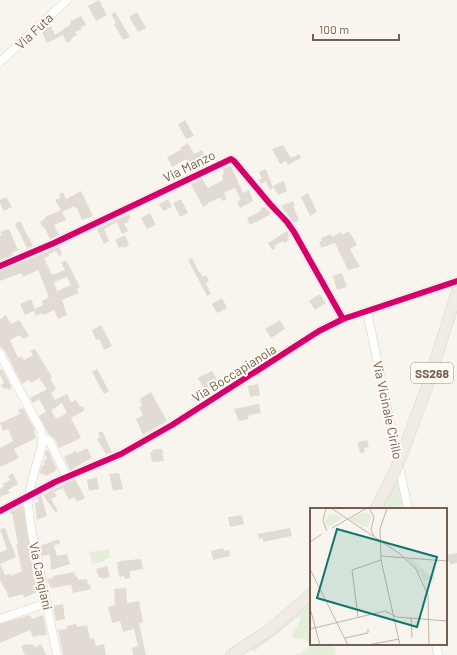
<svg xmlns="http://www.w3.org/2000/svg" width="457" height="655" viewBox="0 0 457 655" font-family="Barlow,sans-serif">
<rect width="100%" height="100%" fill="#f8f5ee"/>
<g fill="#e4eeda">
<path d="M397,477H399L404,503L396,509H381Z"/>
<path d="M109,549L110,558L105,559V561L92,564L89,552Z"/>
<path d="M311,600V644H334L336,655H295L296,653H301L310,645L304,638L296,639L293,638C292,629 301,624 300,616L256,650L254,651L249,649Z"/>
</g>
<g fill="#e2dbd3" fill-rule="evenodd">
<path d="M99,0L107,15L96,21L88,6Z"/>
<path d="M115,12L130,37L123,40L114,24L116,23L111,14Z"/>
<path d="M137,12L146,28L138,32L129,17Z"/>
<path d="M81,16L86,25L81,27L82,29L75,32L77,35L71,38L72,40L67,43L63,35L47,43L42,32L44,29L51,26L55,35L71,24L70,22L71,21Z"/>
<path d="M185,120L194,136L186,139L178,124Z"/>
<path d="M188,143L194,154L202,150L209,163L205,165L200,159L189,164L186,159L172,167L167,157L181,150L180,148Z"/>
<path d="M283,145L291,158L299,154L301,158L288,165L286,161L280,164L272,149Z"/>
<path d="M231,166L243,193L249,190L253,201L240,208L237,201L241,200L235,188L224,193L227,199L222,201L221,198L216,199L208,203V204L203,207L191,184L202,179L208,188L223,180L222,175L224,174L223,169Z"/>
<path d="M266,169L273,188L270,190L266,181L261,184L259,180L262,179L259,172Z"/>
<path d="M283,181H284L287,191L278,195L273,186Z"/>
<path d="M81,191L93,216L82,220L77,208L76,209L74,206L62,212L66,220L54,225L59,235L50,239L45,228L42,226L40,222L45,219V217L61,210L55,200L60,198L59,194L63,192L66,199Z"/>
<path d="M308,193L317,212L310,216L301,197Z"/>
<path d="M6,197L12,207L4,211L0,203V200Z"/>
<path d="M168,199L172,207L163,211L159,204Z"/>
<path d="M181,199L188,213L180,217L173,203Z"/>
<path d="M293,201L295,206H293L299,220L294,223L281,206Z"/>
<path d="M265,207L271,214L250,225L247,218L261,211L260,209Z"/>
<path d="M150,213L156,225L147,229L141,218Z"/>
<path d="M129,214L131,218L128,219L129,222L124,224L128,231L122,234L117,222L104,229L109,241L104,244L97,229Z"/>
<path d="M20,221L33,246L27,248L15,224Z"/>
<path d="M9,229L18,250L12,253L13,255L0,260V236L2,235L0,232Z"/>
<path d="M287,231L289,235L287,237L289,240L284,243L283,241L274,246L276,248L272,250L268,243Z"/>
<path d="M349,231L357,245L350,249L360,267L348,270L335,243L321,248L319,242L322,241L321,238L331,234L332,237L341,232L342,235Z"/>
<path d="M125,235L129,245L124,248L123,246L119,248L115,240Z"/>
<path d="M59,247L62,255L59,256L56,251L49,254V256L44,258L52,275L65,270L61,262L66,260L80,287L77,288L79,293L62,300L67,315L58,319L54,310L43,315L42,313L36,316L34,311L25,315L20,304L31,299L35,309L43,305L42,301L49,297L38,270L23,277L21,273L0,281V271ZM67,277L71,285L57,291L54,282Z"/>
<path d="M192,258L199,272H200L203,277L206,275L209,281L206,283L211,294L207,296L188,260Z"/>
<path d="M342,273L347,287L337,290L333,276Z"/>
<path d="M320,294L326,303L315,310L309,301Z"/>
<path d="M222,298L227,308L217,313L212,304Z"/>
<path d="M6,315L11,324L19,320L29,336L24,339L19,335L10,340L18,358L21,356L24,360L33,355L30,351L35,349L52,377L50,378L56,389L51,393L55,400L67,394L71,402L76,400L80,407L82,406L85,410L71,418L81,438L59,448L55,439L49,435L39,416L46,412L39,399L33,403L30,398L47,389L39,378L31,383L29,380L22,384L5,351L0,346V319ZM62,403L67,413L56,419L51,410Z"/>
<path d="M280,320L285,329L271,338L265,329Z"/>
<path d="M101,325L112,346L104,350L99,339L96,340L92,330Z"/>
<path d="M2,369L12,388L8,390L7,388L4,389L1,385L4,383L0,375V370Z"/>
<path d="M97,369L109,391L104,394L92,372Z"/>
<path d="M212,371L218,381L204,389L198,378Z"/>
<path d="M258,384L260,395L250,397L248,386Z"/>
<path d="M151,392L167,421L143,435L136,419L143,415L139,407L142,406L140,399Z"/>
<path d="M259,404L261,413L249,415L248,419L239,421L238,419L234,409Z"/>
<path d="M23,408L35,430L34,431L36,438L14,449L19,458L0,467V448L13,441L8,429L3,431L0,423L20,414L18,410Z"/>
<path d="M102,431L112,452L106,454L97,439L100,437L98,433Z"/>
<path d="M367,440L369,447L364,448L365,452L360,453L358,442Z"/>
<path d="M87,448L92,458L70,470L64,457L76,451L77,453Z"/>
<path d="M159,449H162L164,461L152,462L150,452H153L152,450Z"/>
<path d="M48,450L57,470L46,476L44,474L42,475L40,472L42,466L45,464L43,462L47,458L45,455L46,451Z"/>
<path d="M13,473L18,484L8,490L10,493L0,497V489L4,486L2,484L10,480L8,476Z"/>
<path d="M119,473L123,489L113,491L109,474Z"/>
<path d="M97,477L99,489L89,491L87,480Z"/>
<path d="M75,479L85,498L77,502L74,497L69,500L63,488L54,492L57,496L51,499L58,511L55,512L43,495Z"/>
<path d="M41,495L47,516L37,520L35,503L39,502L37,498Z"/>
<path d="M23,505L31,554L29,555L33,567L35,574L33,575L37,585L34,586L37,592L24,598L23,594L9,598L5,588H4L0,580V553L7,549L0,529L5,528L16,557L0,564L5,575L11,574V576L22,571L18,553L16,545L18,544L12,513L10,514V512Z"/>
<path d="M242,515L244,524L230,527L228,517Z"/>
<path d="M290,528L292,536L263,542V538L259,539L258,534Z"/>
<path d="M59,539L60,544L54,545L57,556L67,554L70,564L51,570L50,555L42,556L40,546Z"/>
<path d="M223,548L224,551L229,550L230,556L213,560L211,551Z"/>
<path d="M457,553V563L450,564L449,561H446V555Z"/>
<path d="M141,559L143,569L130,571V578L125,579L124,576L119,577L117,562H120V561Z"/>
<path d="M107,566L110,577L102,579V577L99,578L96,569Z"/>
<path d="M74,572L76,577H78V580L87,579L88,585L90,584L91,589L73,593L71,585L51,588L49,583L48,584L47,579L53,578V576Z"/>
<path d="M126,588L127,603L139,601L143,622L139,623L146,655H133L132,648L138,646L134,629L123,632L120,621L112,623L108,607L115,605L114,589Z"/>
<path d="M63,604L65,619L56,621L53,606Z"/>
<path d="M30,615L32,619L43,615L47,635L41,636L40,635L33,637L30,630L0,643V624Z"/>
<path d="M76,624L77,627L87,625L90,639L94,638L96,646L104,644L106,655H63L58,630L67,629L66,626Z"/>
<path d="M26,644L34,645V648L41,644L46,655H25L21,646Z"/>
</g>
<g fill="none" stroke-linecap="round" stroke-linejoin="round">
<defs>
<g id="minor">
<path d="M0,62L67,0"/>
<path d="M0,266L54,243L231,159L234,161L270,204L287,222L294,232L343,319"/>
<path d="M367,311L408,509"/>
<path d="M0,354L41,430L42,445L31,484L28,505L31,528L57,655"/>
<path d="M42,437L50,442L67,477"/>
<path d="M0,511L55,482L121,454L172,425L319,331L343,319L457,281"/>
<path d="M0,619L47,603"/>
<path d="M436,644L438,655"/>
</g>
<g id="highway">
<path d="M403,452L428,384L457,292"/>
<path d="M376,509L392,477"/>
<path d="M231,655L271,629L311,594"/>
</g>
</defs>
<use href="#minor" stroke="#d7d2cc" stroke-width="9"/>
<use href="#highway" stroke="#d9d2cb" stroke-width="12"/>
<use href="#minor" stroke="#fefefc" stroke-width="8"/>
<use href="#highway" stroke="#f1ebe6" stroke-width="11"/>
<defs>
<path id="highway-bridge" d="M392,477L403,452"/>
</defs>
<use href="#highway-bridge" stroke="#d9d2cb" stroke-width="12" stroke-linecap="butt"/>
<use href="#highway-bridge" stroke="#f1ebe6" stroke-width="11"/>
<defs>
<g id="cycleway">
<path d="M0,266L54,243L231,159L234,161L270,204L287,222L294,232L343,319"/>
<path d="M0,511L55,482L121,454L172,425L319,331L343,319L457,281"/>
</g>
</defs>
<use href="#cycleway" stroke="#fefaf2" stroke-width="8"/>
<use href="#cycleway" stroke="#d6006c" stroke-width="6"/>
</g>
<g text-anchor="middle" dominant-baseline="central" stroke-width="4" stroke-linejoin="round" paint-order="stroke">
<rect fill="#fefaf2" stroke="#9e8e80" stroke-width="1" x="411" y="363" width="42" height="20" rx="3"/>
<g font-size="12" font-weight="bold" fill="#75604f">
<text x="432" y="373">SS268</text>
</g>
<g font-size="13" fill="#75604f" stroke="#fefaf2">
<text transform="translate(34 31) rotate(-43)">Via Futa</text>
<text transform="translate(189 166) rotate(-26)">Via Manzo</text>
<text transform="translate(234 373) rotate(-32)">Via Boccapianola</text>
<text transform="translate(388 410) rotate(78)">Via Vicinale Cirillo</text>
<text transform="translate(41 576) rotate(78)">Via Cangiani</text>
</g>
</g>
<g transform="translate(310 508)">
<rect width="137" height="137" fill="#f8f5ee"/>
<path d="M54,4L62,7L58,19H53L39,11ZM19,6L27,7L33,10L19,19L14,15ZM97,51H102L119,67L123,68L122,61L125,71L121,75L119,72H115L117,81L111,66Z" fill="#e4eeda"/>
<path fill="none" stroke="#c0b5a9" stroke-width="1" d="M16,0L13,13L17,23M21,0L90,46L106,61L118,87L119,137M59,0L64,9L61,22L64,28M77,0L70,21L71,52L90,137M22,20L57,0M0,34L12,26M71,48L137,53M0,61L38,137M0,100L10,137M48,109L42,62L71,52M101,110L102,130M0,121L75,103L87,109L137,113M35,130L58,125V121M58,137L89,131"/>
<path fill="#0f766e" fill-opacity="0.15" stroke="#0f766e" stroke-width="2" d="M27,21L127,49L107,119L7,90Z"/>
<rect width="137" height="137" fill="none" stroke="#75604f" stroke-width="2"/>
</g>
<path d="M313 34v6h86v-6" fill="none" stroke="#75604f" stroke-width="2"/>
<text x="319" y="34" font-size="12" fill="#75604f" stroke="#fefaf2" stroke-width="3" paint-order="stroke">100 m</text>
</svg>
